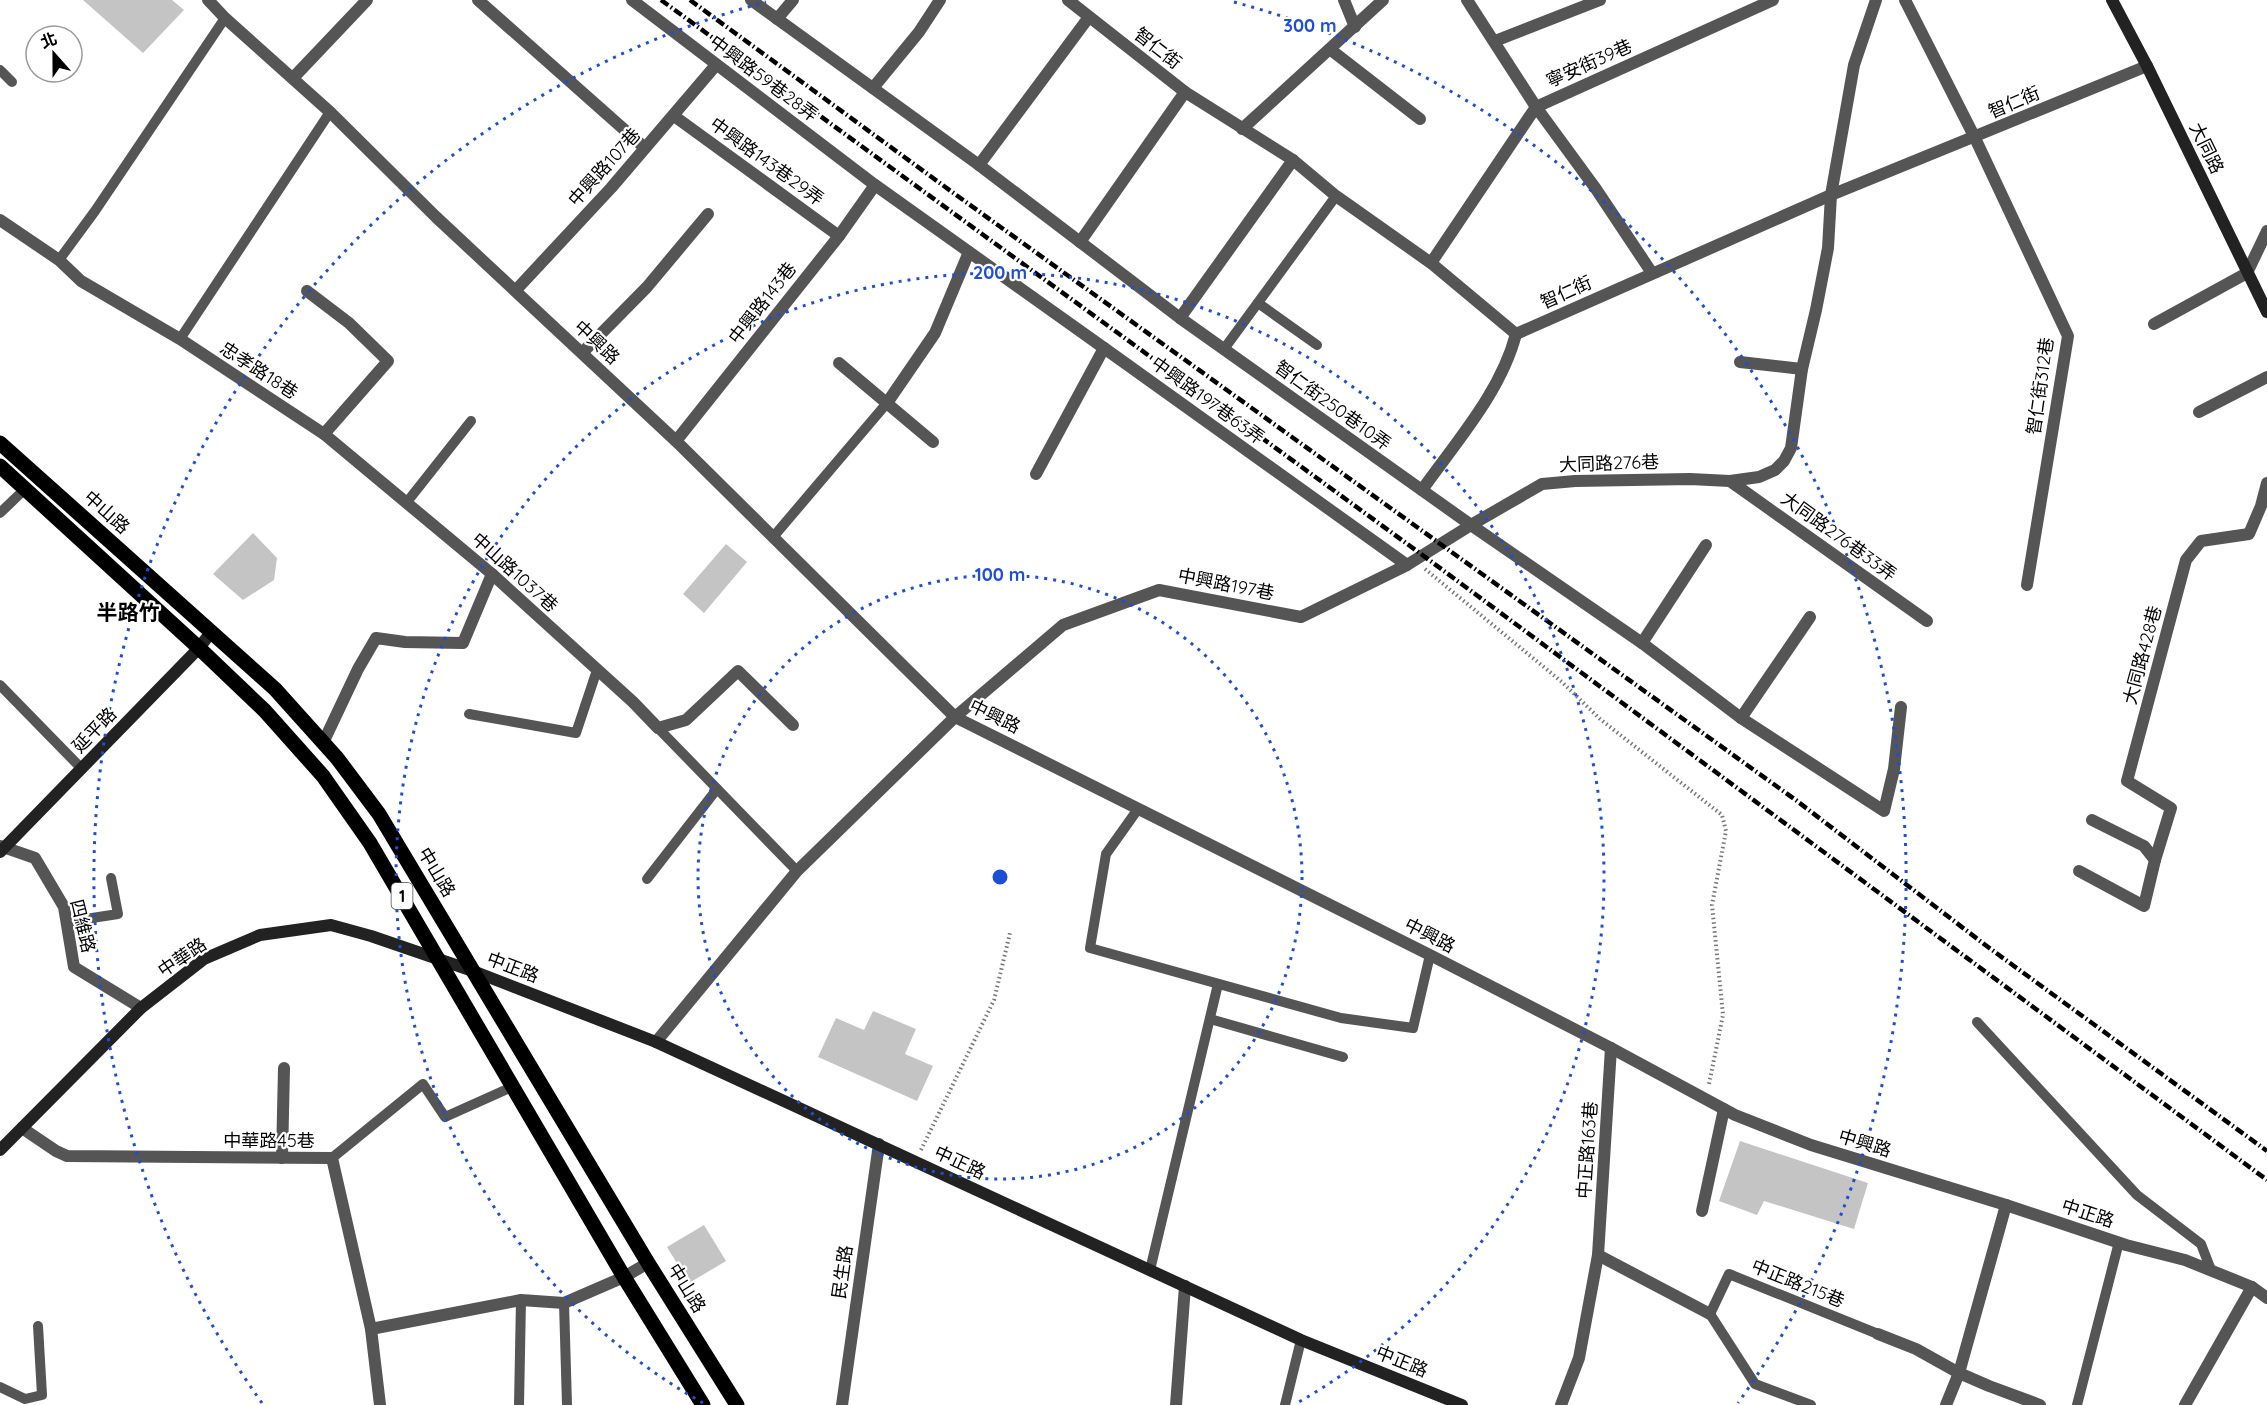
<svg xmlns="http://www.w3.org/2000/svg" width="2267" height="1405" viewBox="0 0 2267 1405" font-family="Quicksand,'Noto Sans TC',sans-serif">
<rect width="100%" height="100%" fill="#fff"/>
<g fill="#c4c4c4">
<path d="M83,0H172L184,10L143,53Z"/>
<path d="M253,533L277,558L274,580L243,600L213,574Z"/>
<path d="M726,544L747,562L704,613L683,594Z"/>
<path d="M873,1011L916,1029L905,1054L933,1066L917,1101L818,1057L836,1018L864,1030Z"/>
<path d="M1740,1141L1868,1183L1854,1229L1764,1201L1757,1215L1719,1201Z"/>
<path d="M704,1225L726,1261L689,1283L667,1247Z"/>
</g>
<g fill="none" stroke-linecap="round" stroke-linejoin="round">
<g stroke="#777" stroke-width="4" stroke-dasharray="1.5 3" stroke-linecap="butt">
<path d="M1425,569L1562,682L1600,719L1722,815L1726,831L1712,905L1723,1015L1709,1084"/>
<path d="M921,1150L994,1000L1010,933"/>
</g>
<g stroke="#555" stroke-width="10">
<path d="M0,70L12,82"/>
<path d="M59,260L95,211L225,18"/>
<path d="M1258,303L1317,345"/>
<path d="M180,339L330,112"/>
<path d="M1224,349L1336,196"/>
<path d="M407,502L471,421"/>
<path d="M0,513L25,489"/>
<path d="M774,536L887,403"/>
<path d="M0,685L82,769"/>
<path d="M469,714L576,733L597,670"/>
<path d="M658,728L797,871"/>
<path d="M1138,809L1106,854L1090,948L1341,1018L1413,1028L1430,955"/>
<path d="M647,879L717,789"/>
<path d="M66,922L118,914L111,878"/>
<path d="M1210,1019L1343,1057"/>
<path d="M1977,1022L2137,1195L2201,1244L2211,1270"/>
<path d="M332,1158L423,1084L445,1117L512,1087"/>
<path d="M1150,1270L1218,984"/>
<path d="M564,1303L567,1405"/>
<path d="M0,1387L25,1399L42,1395L38,1326"/>
<path d="M519,1405L521,1300"/>
<path d="M1285,1405L1301,1340"/>
<path d="M1811,1405L1755,1384L1710,1314L1729,1274L1878,1334"/>
<path d="M2077,1405L2119,1242"/>
</g>
<g stroke="#555" stroke-width="12">
<path d="M208,0L225,18L330,112L436,217L676,441L955,717L1430,955L1611,1048L1735,1115L1811,1145L2006,1205L2126,1245L2185,1260L2252,1287L2267,1298"/>
<path d="M478,0L645,148"/>
<path d="M632,0L875,185L1104,348"/>
<path d="M1068,0L1185,92L1293,160L1336,196L1431,263L1516,334L1831,195L2147,66"/>
<path d="M1344,0L1355,27"/>
<path d="M1467,0L1536,107L1773,0"/>
<path d="M1876,0L1854,65L1831,195L1828,248L1816,310L1802,369L1791,448L1784,461L1775,470L1759,477L1730,481L1690,479L1575,481L1542,484L1471,525L1642,643L1741,718L1884,811L1894,769L1901,707"/>
<path d="M1905,0L1975,138L2068,336L2027,585"/>
<path d="M777,19L793,0"/>
<path d="M1495,41L1600,0"/>
<path d="M1331,50L1420,119"/>
<path d="M293,78L367,0"/>
<path d="M873,88L919,32L940,0"/>
<path d="M674,116L839,236"/>
<path d="M1242,129L1383,0"/>
<path d="M979,165L1089,17"/>
<path d="M0,220L59,260L81,281L180,339L324,434L492,574L633,702L658,728L686,720L738,671L793,725"/>
<path d="M1080,242L1185,92"/>
<path d="M1431,263L1536,107L1596,189L1652,273"/>
<path d="M516,290L611,188L716,65"/>
<path d="M307,291L349,323L388,361L324,434"/>
<path d="M1180,318L1293,160"/>
<path d="M2154,324L2247,273L2267,231"/>
<path d="M583,352L647,287L708,214"/>
<path d="M1740,362L1802,369"/>
<path d="M839,363L933,442"/>
<path d="M887,403L935,333L969,252"/>
<path d="M2199,412L2267,377"/>
<path d="M676,441L839,236L875,185"/>
<path d="M1036,474L1104,348L1407,565"/>
<path d="M1730,481L1927,621"/>
<path d="M1422,490C1456,442 1501,392 1516,334"/>
<path d="M1642,643L1706,545"/>
<path d="M1741,718L1810,617"/>
<path d="M323,743L358,669L376,638L405,642L463,643L492,574"/>
<path d="M0,846L35,858L64,907L74,967L141,1008"/>
<path d="M2155,860L2171,808L2127,781L2186,560L2201,541L2249,534L2261,506L2267,483"/>
<path d="M2079,871L2144,906L2155,860L2144,846L2092,820"/>
<path d="M656,1042L797,871L955,717L1063,625L1159,590L1301,617L1407,565L1471,525L1180,318L979,165L751,0"/>
<path d="M22,1128L56,1151L67,1156L332,1158L371,1329"/>
<path d="M282,1158L284,1068"/>
<path d="M1702,1211L1724,1109"/>
<path d="M1598,1255L1710,1314"/>
<path d="M1878,1334L1916,1349L1959,1373L1989,1386L2040,1405"/>
<path d="M380,1405L371,1329L521,1300L564,1303L624,1277L648,1263"/>
<path d="M842,1405L879,1144"/>
<path d="M1176,1405L1185,1286"/>
<path d="M1561,1405L1579,1358L1598,1255L1611,1048"/>
<path d="M1946,1405L1959,1373L2006,1205"/>
<path d="M2185,1405L2252,1287"/>
</g>
<g stroke="#222" stroke-width="12">
<path d="M2112,0L2147,66L2267,312"/>
<path d="M0,852L199,648L212,631"/>
<path d="M0,1150L141,1008L204,959L260,935L331,925L371,936L473,971L656,1042L1301,1340L1462,1405"/>
</g>
<g stroke="#000" stroke-width="15">
<path d="M0,443L275,689L337,758L379,814L648,1263L737,1405"/>
<path d="M0,466L199,648L265,711L323,776L370,843L624,1277L703,1405"/>
</g>
<g stroke="#000" stroke-width="4.5" stroke-dasharray="9 3 1.5 3" stroke-linecap="butt">
<path d="M661,0L1421,554L2267,1180"/>
<path d="M690,0L952,192L1797,801L1988,947L2267,1151"/>
</g>
</g>
<g fill="none" stroke="#1d4ed8" stroke-width="3" stroke-dasharray="3 6">
<circle cx="1000" cy="877" r="302"/>
<path d="M703 1403A604 604 0 1 1 1297 1403"/>
<path d="M262 1403A906 906 0 0 1 766 2M1234 2A906 906 0 0 1 1738 1403"/>
</g>
<g text-anchor="middle" dominant-baseline="central" stroke-width="4.5" stroke-linejoin="round" paint-order="stroke">
<rect fill="#fff" stroke="#4c4c4c" stroke-width="1.5" x="391.5" y="883" width="21" height="26" rx="4.5"/>
<g font-size="16" font-weight="bold" fill="#000">
<text x="402" y="896">1</text>
</g>
<g font-size="18" fill="#000" stroke="#fff">
<text transform="translate(1158 48) rotate(38)">智仁街</text>
<text transform="translate(1589 63) rotate(-24)">寧安街39巷</text>
<text transform="translate(764 78) rotate(37)">中興路59巷28弄</text>
<text transform="translate(2014 102) rotate(-23)">智仁街</text>
<text transform="translate(2207 148) rotate(64)">大同路</text>
<text transform="translate(767 161) rotate(36)">中興路143巷29弄</text>
<text transform="translate(604 167) rotate(-48)">中興路107巷</text>
<text transform="translate(1566 292) rotate(-24)">智仁街</text>
<text transform="translate(762 303) rotate(-52)">中興路143巷</text>
<text transform="translate(597 342) rotate(43)">中興路</text>
<text transform="translate(259 370) rotate(33)">忠孝路18巷</text>
<text transform="translate(2040 386) rotate(-82)">智仁街312巷</text>
<text transform="translate(1208 400) rotate(36)">中興路197巷63弄</text>
<text transform="translate(1333 405) rotate(36)">智仁街250巷10弄</text>
<text transform="translate(1609 463) rotate(-2)">大同路276巷</text>
<text transform="translate(107 512) rotate(42)">中山路</text>
<text transform="translate(1839 536) rotate(36)">大同路276巷33弄</text>
<text transform="translate(515 572) rotate(42)">中山路1037巷</text>
<text transform="translate(1226 584) rotate(11)">中興路197巷</text>
<text transform="translate(2142 655) rotate(-75)">大同路428巷</text>
<text transform="translate(995 716) rotate(26)">中興路</text>
<text transform="translate(94 730) rotate(-46)">延平路</text>
<text transform="translate(437 872) rotate(59)">中山路</text>
<text transform="translate(83 926) rotate(76)">四維路</text>
<text transform="translate(1430 935) rotate(27)">中興路</text>
<text transform="translate(182 957) rotate(-34)">中華路</text>
<text transform="translate(513 967) rotate(21)">中正路</text>
<text x="269" y="1140">中華路45巷</text>
<text transform="translate(1865 1143) rotate(17)">中興路</text>
<text transform="translate(1587 1150) rotate(-86)">中正路163巷</text>
<text transform="translate(960 1162) rotate(25)">中正路</text>
<text transform="translate(2088 1213) rotate(18)">中正路</text>
<text transform="translate(842 1272) rotate(-82)">民生路</text>
<text transform="translate(1798 1283) rotate(22)">中正路215巷</text>
<text transform="translate(687 1288) rotate(58)">中山路</text>
<text transform="translate(1402 1361) rotate(22)">中正路</text>
</g>
<g font-size="21" font-weight="bold" fill="#000" stroke="#fff">
<text x="128" y="612">半路竹</text>
</g>
</g>
<circle cx="1000" cy="877" r="9" fill="#1d4ed8" stroke="#fff" stroke-width="3"/>
<g font-size="18" text-anchor="middle" font-weight="bold" fill="#1d4ed8" stroke="#fff" stroke-width="4.5" stroke-linejoin="round" paint-order="stroke">
<text x="1310" y="32">300 m</text>
<text x="1000" y="279">200 m</text>
<text x="1000" y="581">100 m</text>
</g>
<g transform="translate(54 54) rotate(339)"><circle r="28" fill="#ffffff" stroke="#999999" stroke-width="1.5"/>
<path d="M0-4.5L10 22L0 15L-10 22Z" fill="#000000"/>
<text y="-9" font-size="16" font-weight="bold" text-anchor="middle" fill="#000000">北</text>
</g>
</svg>
